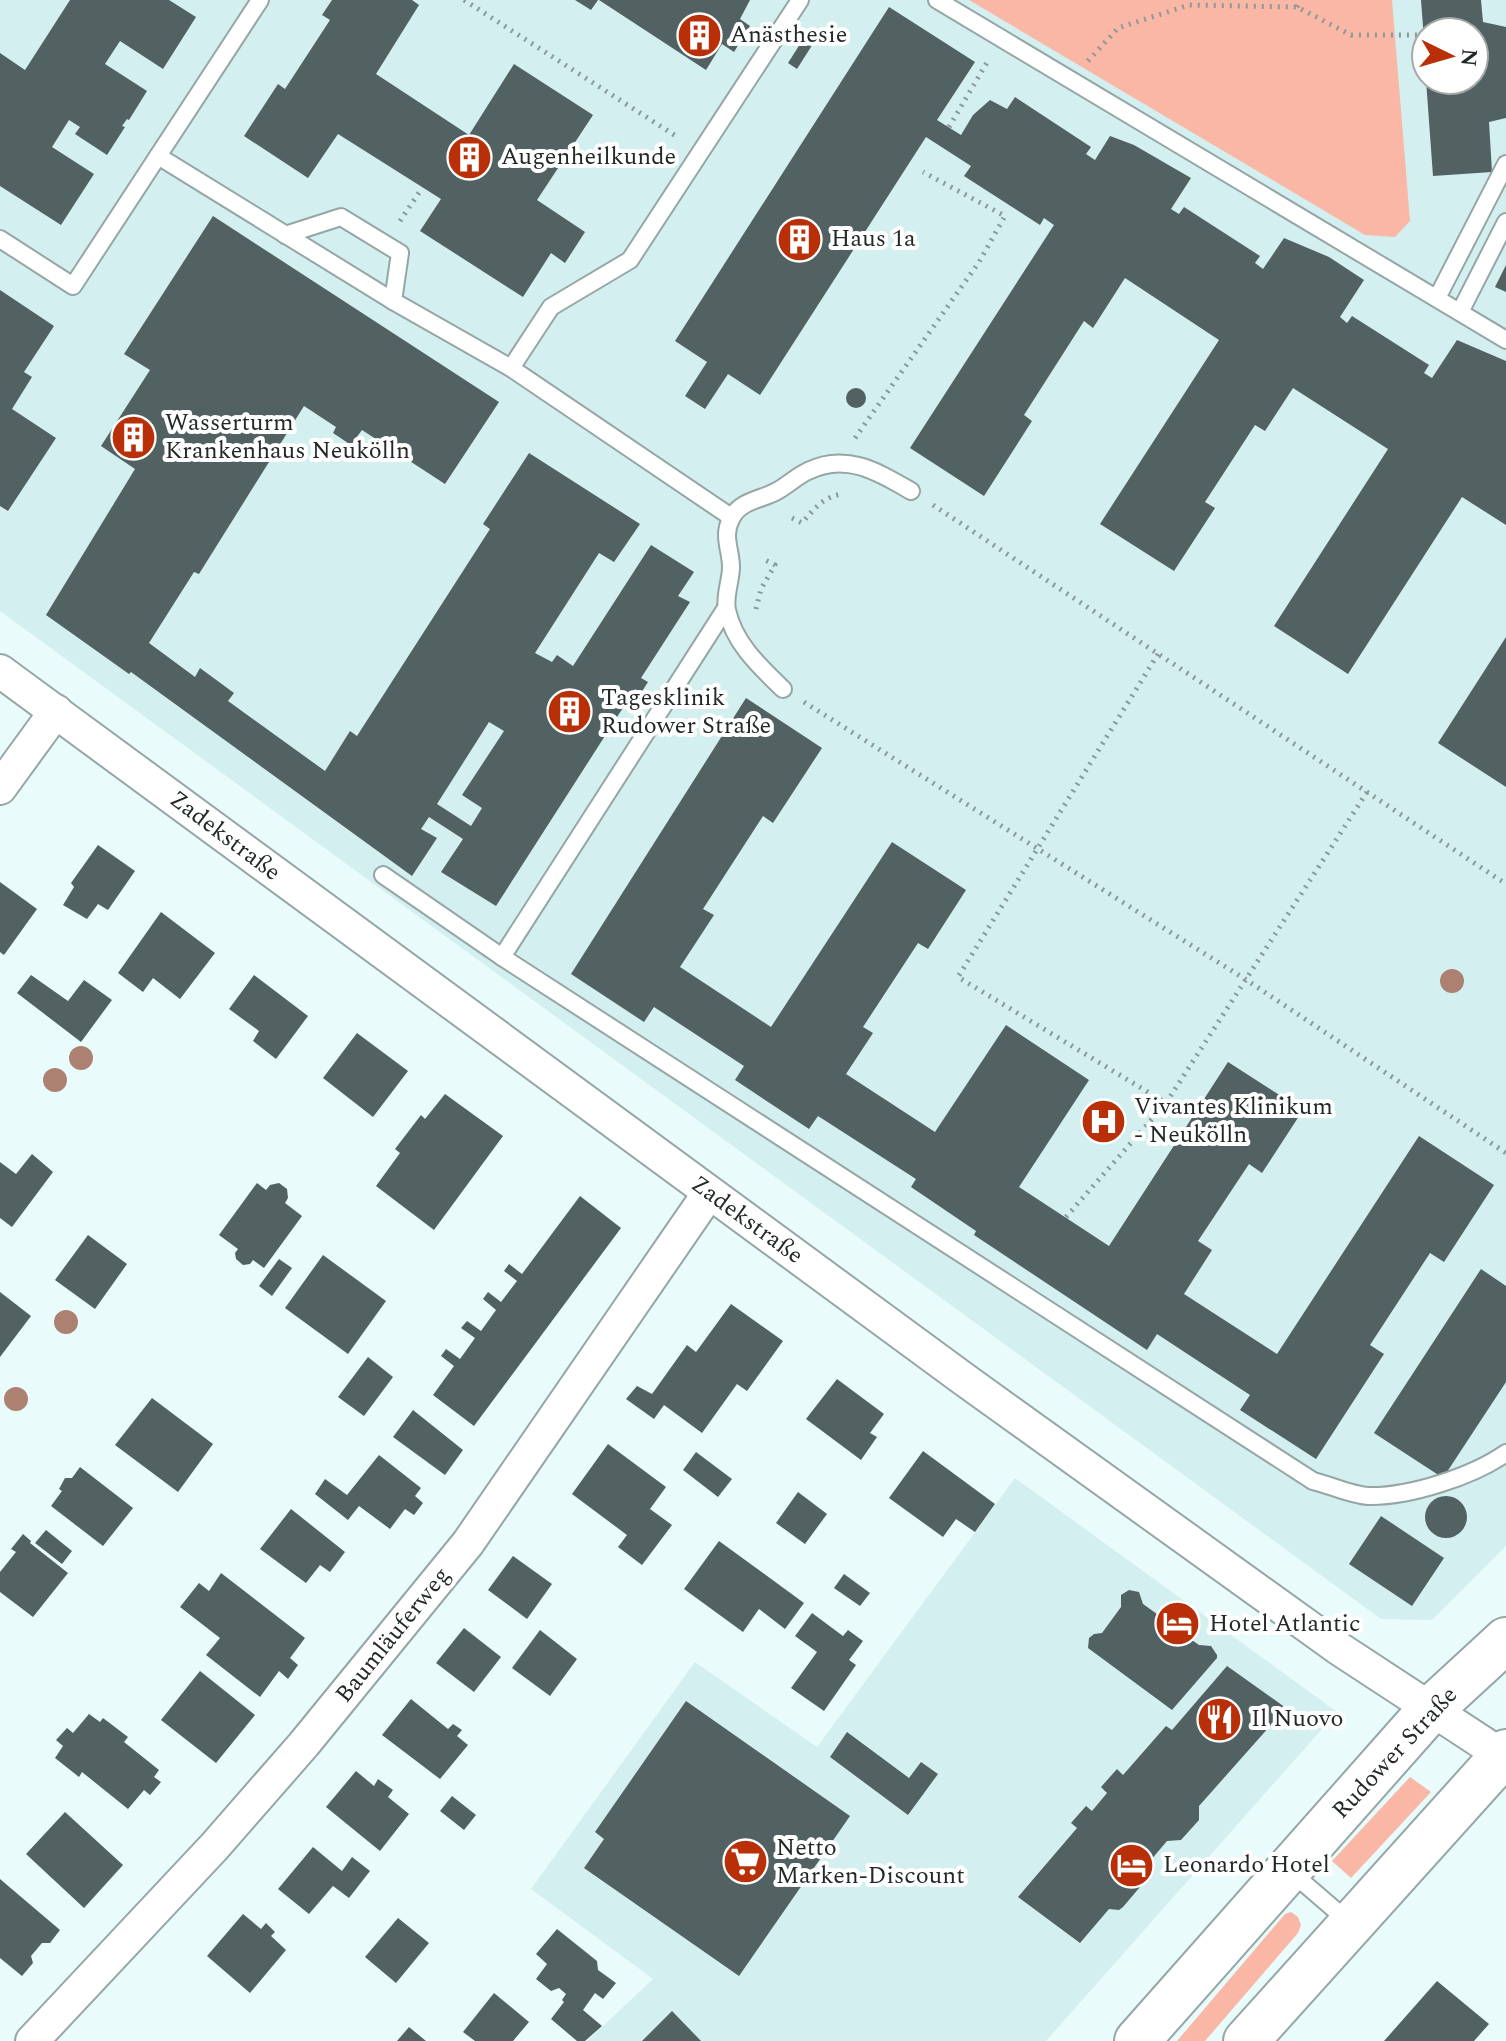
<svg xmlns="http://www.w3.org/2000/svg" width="1506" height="2041" viewBox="0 0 1506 2041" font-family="Spectral,serif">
<rect width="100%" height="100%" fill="#e9fcfb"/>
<g fill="#d4efef" fill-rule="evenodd">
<path d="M0,0H1506V1546L1432,1620L1381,1619L0,611ZM1426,32H1474V80H1426Z"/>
<path d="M1015,1478L1337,1712L1046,2041H587L653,1979L531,1889L695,1662L817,1747Z"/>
</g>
<g fill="#fbb7a6">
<path d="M969,0H1392L1410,221L1395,237L1365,235Z"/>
<path d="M1410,1777L1431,1792L1351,1878L1332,1861Z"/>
<path d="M1291,1912L1298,1917L1301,1925L1298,1933L1205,2041H1177L1285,1914Z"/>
</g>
<g fill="#526161" fill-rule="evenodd">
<path d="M70,0H169L196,17L163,69L120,41L105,64L147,91L129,120L127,119L122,126L125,127L107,155L75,134L80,127L69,120L52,147L94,174L61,225L0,186V53L25,70Z"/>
<path d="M332,0H412L419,5L376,74L469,135L514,64L593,115L537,200L585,232L565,263L551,253L523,297L420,231L441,199L338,134L308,178L244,136L278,84L285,89L330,20L322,15Z"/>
<path d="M575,0H598L591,10Z"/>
<path d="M599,0H750L740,19L750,26L734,52L722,44L706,70Z"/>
<path d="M1421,0H1481L1483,22L1506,27V118L1489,122L1492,172L1433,176L1426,80H1474V32H1426V40H1424Z"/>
<path d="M889,7L975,62L937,120L961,135L973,115L990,100L1007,109L1015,97L1091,147L1086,154L1095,160L1110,136L1134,145L1191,178L1171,209L1179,214L1184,207L1260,256L1255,263L1263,269L1284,238L1329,257L1364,280L1340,317L1347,323L1352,316L1429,365L1424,373L1432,378L1457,340L1506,361V525L1462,497L1348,674L1274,626L1388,449L1293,388L1265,431L1255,425L1205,502L1215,508L1174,571L1100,524L1219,340L1125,278L1093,328L1084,321L1024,415L1032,421L984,496L910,448L1054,225L1044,218L1040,225L964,176L971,166L926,137L760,395L728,374L705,409L685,396L707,362L675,341Z"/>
<path d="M807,33L816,39L797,69L788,63Z"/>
<path d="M213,216L499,402L445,484L362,430L351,445L333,433L336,427L304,406L199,574L194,572L149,643L195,677L200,668L234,693L228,701L325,771L350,731L357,736L490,529L483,524L529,453L640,524L614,562L599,553L535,653L552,662L557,655L573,666L651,545L694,572L678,596L690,602L641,678L648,682L641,693L635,689L496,906L441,872L463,839L429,817L421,829L437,838L412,876L131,672L129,674L46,615L135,469L101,446L150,370L124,354ZM489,722L504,731L462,795L482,808L471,826L437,804Z"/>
<path d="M1506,265V292L1495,287Z"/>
<path d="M0,290L54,326L24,372L32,377L12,409L56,438L8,511L0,506Z"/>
<circle cx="856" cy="398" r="10"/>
<path d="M1506,637V787L1438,743Z"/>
<path d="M746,698L822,748L773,823L763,816L703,909L714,915L680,967L771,1027L892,842L966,890L928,949L918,943L863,1027L873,1033L846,1074L935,1132L1006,1025L1089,1080L1019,1187L1109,1246L1228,1062L1303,1110L1262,1173L1249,1164L1198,1241L1212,1250L1184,1294L1277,1354L1419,1136L1494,1185L1444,1262L1430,1253L1370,1345L1384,1354L1316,1459L1240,1410L1250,1395L1157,1334L1147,1350L974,1235L976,1231L911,1187L916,1179L818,1116L809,1129L735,1080L744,1066L654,1007L644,1022L571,974Z"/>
<path d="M98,845L135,871L108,910L98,904L87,919L63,905L74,887L71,883Z"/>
<path d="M0,882L37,909L4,955L0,952Z"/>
<path d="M161,912L215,953L180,999L153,978L143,992L118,973Z"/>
<path d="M31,975L68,1001L84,980L112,1000L81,1042L17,993Z"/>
<path d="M254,975L308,1016L276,1059L253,1041L259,1031L229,1009Z"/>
<path d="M357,1033L408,1071L373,1117L323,1078Z"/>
<path d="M445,1094L503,1136L434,1230L376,1186L400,1153L395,1149L421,1115L425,1119Z"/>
<path d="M32,1154L53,1172L12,1227L0,1218V1162L16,1174Z"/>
<path d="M257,1183L266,1190L270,1185L279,1183L287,1189L288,1198L285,1203L302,1216L264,1268L253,1260L250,1264L243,1265L236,1259L235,1253L238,1249L219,1235Z"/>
<path d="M580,1196L621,1228L474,1426L433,1395L454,1366L441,1356L446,1349L460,1359L475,1338L461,1328L467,1321L481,1331L496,1310L483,1299L488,1292L501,1302L517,1281L504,1271L509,1264L522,1274Z"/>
<path d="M88,1235L127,1264L95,1309L55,1280Z"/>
<path d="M323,1255L386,1301L348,1354L285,1308Z"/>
<path d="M279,1259L292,1268L272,1296L259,1286Z"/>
<path d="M1481,1269L1506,1286V1382L1443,1478L1374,1433Z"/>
<path d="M0,1292L31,1316L0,1357Z"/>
<path d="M731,1304L783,1341L747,1391L737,1384L702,1433L664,1405L654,1419L626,1399L637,1386L652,1394L687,1345L696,1352Z"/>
<path d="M368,1357L393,1377L364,1416L338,1397Z"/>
<path d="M837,1379L884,1414L870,1433L877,1437L861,1460L806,1419Z"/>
<path d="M152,1398L213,1444L178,1492L115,1445Z"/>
<path d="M413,1410L463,1450L445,1475L393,1437Z"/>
<path d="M608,1444L666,1487L650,1509L672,1525L642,1565L618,1547L627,1535L572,1494Z"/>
<path d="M923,1451L995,1504L975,1532L956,1519L943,1537L889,1498Z"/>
<path d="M696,1452L732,1479L718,1497L683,1470Z"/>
<path d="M379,1455L421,1488L415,1496L423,1503L414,1515L405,1509L390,1529L359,1506L348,1520L315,1494L325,1479L347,1495Z"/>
<path d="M80,1467L133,1508L103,1546L51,1506L62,1491L59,1489L65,1478H72Z"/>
<path d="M798,1492L827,1514L805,1544L776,1523Z"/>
<circle cx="1446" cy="1517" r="21"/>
<path d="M291,1509L345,1552L330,1572L320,1565L306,1583L260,1549Z"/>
<path d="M1381,1516L1444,1558L1412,1606L1349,1564Z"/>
<path d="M46,1530L72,1551L62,1564L35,1543Z"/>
<path d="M23,1534L31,1541L30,1543L68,1573L33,1617L0,1592V1572L16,1552L11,1549Z"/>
<path d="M719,1541L804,1603L785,1629L759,1609L743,1632L684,1589Z"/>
<path d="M513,1556L552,1584L527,1619L488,1590Z"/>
<path d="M221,1573L305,1638L290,1658L298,1665L288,1679L279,1671L260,1697L206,1655L220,1638L180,1607L199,1583L209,1591Z"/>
<path d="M844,1574L870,1593L860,1606L834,1588Z"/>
<path d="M1129,1590L1139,1592L1143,1604L1157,1614L1163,1613L1175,1617L1184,1626L1185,1635L1199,1645L1211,1646L1217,1655V1658L1172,1710L1088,1648L1089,1638L1094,1634L1102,1633L1121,1607V1595Z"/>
<path d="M812,1613L843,1636L848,1630L863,1641L849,1660L856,1665L824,1711L791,1688L817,1652L795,1636Z"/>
<path d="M464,1628L501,1657L474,1692L436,1663Z"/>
<path d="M540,1630L577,1659L550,1696L512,1668Z"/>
<path d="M1227,1666L1286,1708L1199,1806V1820L1181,1840L1167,1841L1139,1874L1140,1887L1123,1907L1119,1910L1109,1909L1080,1943L1018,1897L1077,1828L1071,1823L1086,1806L1092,1811L1107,1793L1101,1787L1117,1769L1123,1775L1166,1726L1172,1730Z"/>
<path d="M200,1671L255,1715L216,1763L161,1720Z"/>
<path d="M411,1699L448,1729L453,1724L462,1730L457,1736L468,1745L440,1779L382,1735Z"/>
<path d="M686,1701L850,1816L739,1976L584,1868L604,1839L595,1832Z"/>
<path d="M89,1714L100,1722L103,1718L128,1737L124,1742L159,1770L154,1777L161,1782L150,1795L144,1790L128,1809L82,1772L79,1777L55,1758L63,1746L56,1740L67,1728L73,1733Z"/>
<path d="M847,1732L909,1778L921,1762L938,1774L908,1815L830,1757Z"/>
<path d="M356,1771L374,1786L378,1779L393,1790L388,1797L409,1814L380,1851L326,1807Z"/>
<path d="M452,1796L476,1815L464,1830L440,1811Z"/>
<path d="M65,1812L123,1865L84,1908L26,1854Z"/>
<path d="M313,1847L342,1871L352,1857L370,1871L349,1898L333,1886L309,1914L278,1889Z"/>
<path d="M0,1879L60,1930L50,1943H42L31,1956L33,1963L22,1976L0,1958Z"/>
<path d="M243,1914L261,1929L266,1923L275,1932L271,1936L286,1950L250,1993L207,1956Z"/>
<path d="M398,1918L429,1943L396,1983L365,1957Z"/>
<path d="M557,1929L597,1961L598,1970L616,1983L603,1999L595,1993L583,2010L602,2026L585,2041H577L551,2019L564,2002L562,2000L566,1994L559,1988L551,1991L536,1979L547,1964L536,1954Z"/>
<path d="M1437,1981L1489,2024L1474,2041H1384Z"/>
<path d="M494,1993L529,2022L513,2041H475L463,2032Z"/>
<path d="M672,2011L701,2041H642Z"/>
<path d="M409,2027L426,2041H397Z"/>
</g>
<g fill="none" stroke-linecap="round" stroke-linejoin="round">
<defs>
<g id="service">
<path d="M937,0L1506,340"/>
<path d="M158,156L393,301L511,368L731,517"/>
<path d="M285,235L341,217L400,253L393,301"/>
<path d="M0,239L73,286L260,0"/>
<path d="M1437,298L1506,164"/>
<path d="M1460,312L1506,222"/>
<path d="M511,368L551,307L630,260L800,0"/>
<path d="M726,608L502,957L1313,1481C1330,1485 1351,1495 1368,1496C1410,1497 1473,1476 1506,1453"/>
<path d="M783,689C759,666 734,643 727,610C724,596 731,581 731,567C731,550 722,536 731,519C740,500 761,500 777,491C788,485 797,476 808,471C846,452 878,472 911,491"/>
<path d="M383,875L502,957"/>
<path d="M1291,1872L1349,1922"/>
</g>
<g id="minor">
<path d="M0,671L965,1380L1338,1648L1506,1758"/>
<path d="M0,788L56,711"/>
<path d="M32,2041L214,1847L304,1744L468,1543L709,1193"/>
</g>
<g id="secondary">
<path d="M1137,2041L1430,1710L1506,1640"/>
<path d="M1246,2041L1506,1752"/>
</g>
</defs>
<use href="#service" stroke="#95a6a6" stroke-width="20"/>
<use href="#minor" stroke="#95a6a6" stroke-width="36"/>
<use href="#secondary" stroke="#95a6a6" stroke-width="48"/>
<g stroke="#8b9998" stroke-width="5" stroke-dasharray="2 6" stroke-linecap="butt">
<path d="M464,0L679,138"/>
<path d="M1297,7L1301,0"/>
<path d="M1088,61L1118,28L1189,5L1297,7L1351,35H1418"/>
<path d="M949,127L989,59"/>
<path d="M400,221L422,188"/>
<path d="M855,438L979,262L1005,216L923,172"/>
<path d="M933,505L1506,884"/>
<path d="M792,518L802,523C814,509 823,497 842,494"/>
<path d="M756,609L761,589L775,565L765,560"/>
<path d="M1158,654L958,977L1166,1103"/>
<path d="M804,702L1245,979L1506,1153"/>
<path d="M1066,1217L1166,1103L1367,792"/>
</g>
<use href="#service" stroke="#fff" stroke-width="16"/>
<use href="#minor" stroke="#fff" stroke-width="32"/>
<use href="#secondary" stroke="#fff" stroke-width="44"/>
</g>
<g fill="#ac8172">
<circle cx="1452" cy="981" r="12"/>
<circle cx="81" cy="1058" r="12"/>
<circle cx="55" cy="1080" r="12"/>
<circle cx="66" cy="1322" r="12"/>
<circle cx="16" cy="1399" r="12"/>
</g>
<defs>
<symbol id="building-disc" viewBox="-11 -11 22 22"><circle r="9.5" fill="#b92f07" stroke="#fff"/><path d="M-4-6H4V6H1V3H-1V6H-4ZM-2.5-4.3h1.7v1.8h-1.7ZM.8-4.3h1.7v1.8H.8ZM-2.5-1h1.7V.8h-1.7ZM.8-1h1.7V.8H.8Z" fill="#fff"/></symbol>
<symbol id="hospital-disc" viewBox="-11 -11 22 22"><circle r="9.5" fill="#b92f07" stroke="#fff"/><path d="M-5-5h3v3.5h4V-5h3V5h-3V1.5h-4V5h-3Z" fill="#fff"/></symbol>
<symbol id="hotel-disc" viewBox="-11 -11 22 22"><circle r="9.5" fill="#b92f07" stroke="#fff"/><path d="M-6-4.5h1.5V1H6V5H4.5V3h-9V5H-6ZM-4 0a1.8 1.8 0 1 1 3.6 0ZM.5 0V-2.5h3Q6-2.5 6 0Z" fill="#fff"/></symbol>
<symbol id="restaurant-disc" viewBox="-11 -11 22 22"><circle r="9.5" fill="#b92f07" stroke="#fff"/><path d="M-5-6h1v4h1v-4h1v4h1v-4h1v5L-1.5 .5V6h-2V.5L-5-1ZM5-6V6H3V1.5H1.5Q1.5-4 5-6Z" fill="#fff"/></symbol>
<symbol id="supermarket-disc" viewBox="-11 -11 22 22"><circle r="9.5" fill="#b92f07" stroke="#fff"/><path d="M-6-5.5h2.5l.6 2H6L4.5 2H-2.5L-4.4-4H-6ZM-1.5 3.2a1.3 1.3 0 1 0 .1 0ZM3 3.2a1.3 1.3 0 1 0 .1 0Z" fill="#fff"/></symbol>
</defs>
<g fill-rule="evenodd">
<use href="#building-disc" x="674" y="10" width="51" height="51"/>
<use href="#building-disc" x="444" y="132" width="51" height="51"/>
<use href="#building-disc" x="774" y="214" width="51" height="51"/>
<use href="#building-disc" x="108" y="412" width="51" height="51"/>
<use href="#building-disc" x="544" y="686" width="51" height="51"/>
<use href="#hospital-disc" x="1078" y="1096" width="51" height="51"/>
<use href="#hotel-disc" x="1152" y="1598" width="51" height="51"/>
<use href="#restaurant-disc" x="1194" y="1694" width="51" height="51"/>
<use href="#supermarket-disc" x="720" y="1836" width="51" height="51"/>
<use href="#hotel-disc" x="1106" y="1840" width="51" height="51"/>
</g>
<g text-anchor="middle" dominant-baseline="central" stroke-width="8" stroke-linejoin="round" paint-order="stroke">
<g font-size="24" fill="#222928" stroke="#fff" text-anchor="start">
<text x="730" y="35">Anästhesie</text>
<text x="501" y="157">Augenheilkunde</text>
<text x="831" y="239">Haus 1a</text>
<text x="165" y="423">Wasserturm<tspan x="165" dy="28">Krankenhaus Neukölln</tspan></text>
<text x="601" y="698">Tagesklinik<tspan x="601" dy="28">Rudower Straße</tspan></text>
<text x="1134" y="1107">Vivantes Klinikum<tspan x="1134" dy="28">- Neukölln</tspan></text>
<text x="1209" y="1624">Hotel Atlantic</text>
<text x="1251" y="1719">Il Nuovo</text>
<text x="776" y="1848">Netto<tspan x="776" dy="28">Marken-Discount</tspan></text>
<text x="1163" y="1865">Leonardo Hotel</text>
</g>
<g font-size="24" fill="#222928" stroke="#fff">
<text transform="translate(225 836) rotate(37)">Zadekstraße</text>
<text transform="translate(747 1220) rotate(36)">Zadekstraße</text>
<text transform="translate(393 1635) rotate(-51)">Baumläuferweg</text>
<text transform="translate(1395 1753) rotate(-47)">Rudower Straße</text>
</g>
</g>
<g transform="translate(1450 56) rotate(95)"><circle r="38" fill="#ffffff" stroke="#a7a9a9" stroke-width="2"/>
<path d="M0-6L14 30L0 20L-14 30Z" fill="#b92f07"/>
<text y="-12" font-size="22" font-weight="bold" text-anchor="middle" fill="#222928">N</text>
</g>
</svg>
